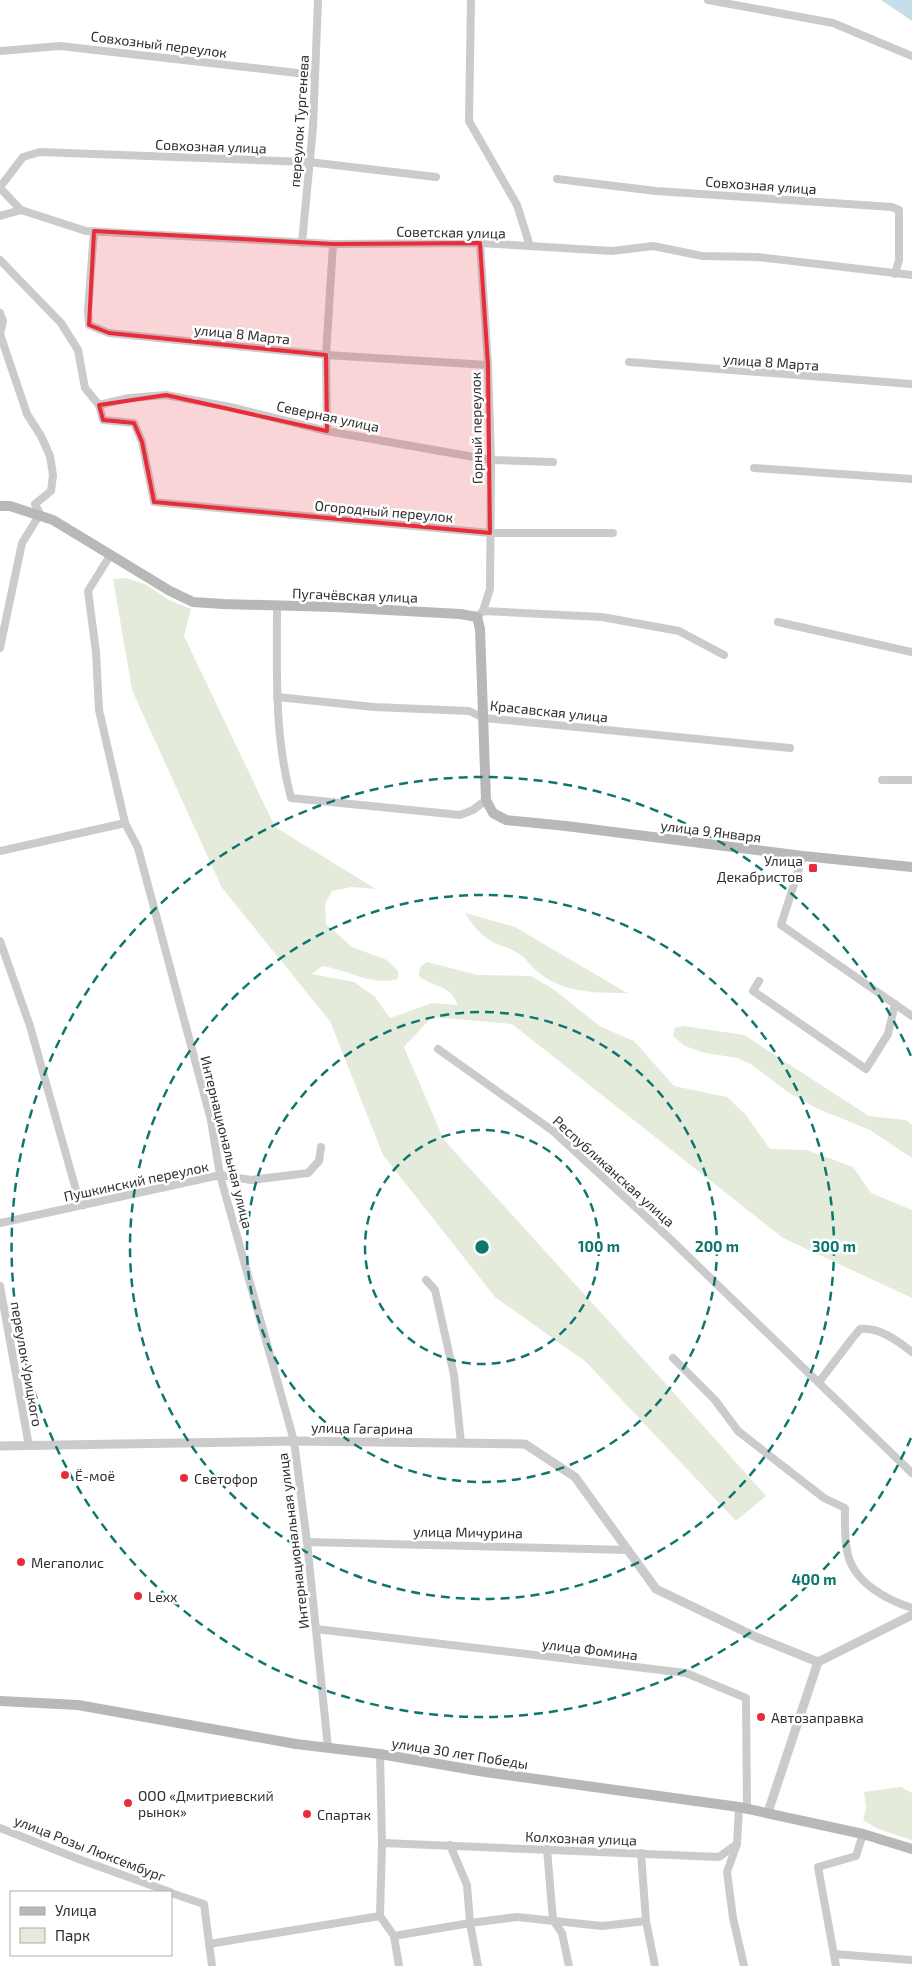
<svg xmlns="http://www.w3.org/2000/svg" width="912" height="1966" viewBox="0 0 912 1966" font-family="'Exo 2',sans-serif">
<rect width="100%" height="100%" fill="#fff"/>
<g fill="#e4ebdb">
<path d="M125,578L145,584L169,600L191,609L184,636L275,827L376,889L352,887L332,891L325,904L326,924L352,947L387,960L398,971V979C370,986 349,970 322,966L312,974L354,982L374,996L390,1018L432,1003L458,1005C448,982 437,990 419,976L420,967L427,962L478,975L531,976L553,989L601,1027L634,1041L674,1086L727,1097L745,1114L770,1149L807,1150L853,1167L871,1193L912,1210V1298L783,1238L512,1024L432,1017L404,1047L444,1140L655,1372L766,1496L736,1521L586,1362L495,1297L383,1155L330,1021L222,888L132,690L113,579Z"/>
<path d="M465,913L515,927L627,993C597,993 563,993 539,973C530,966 526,957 516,952C508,947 499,946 491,941C480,935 472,924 465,913Z"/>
<path d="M684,1026L744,1035L869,1116L906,1120L912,1125V1158L870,1130L816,1108L788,1092L752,1065L738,1058L705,1053L685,1046L673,1036L675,1028Z"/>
<path d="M901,1787L912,1793V1840L878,1829L863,1820L866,1808L864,1792Z"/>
</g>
<path fill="#c6ddec" d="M881,0H912V21Z"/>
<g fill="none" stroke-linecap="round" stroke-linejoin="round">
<g stroke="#cbcbcb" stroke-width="8">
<path d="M471,0L469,121L517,205L530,246"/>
<path d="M708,0L833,23L912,56"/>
<path d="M0,51L60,46L315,75"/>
<path d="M557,179L656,191L892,207L899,210V260L895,274"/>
<path d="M0,187L23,157L40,152L309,162L436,177"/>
<path d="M0,188L21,210L86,231L333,244L480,243L612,251L653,246L702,256L757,257L912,275"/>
<path d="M0,216L21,210"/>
<path d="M94,231L88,310L89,325L109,333L326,355L488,365"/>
<path d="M302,243L313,127L318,0"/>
<path d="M480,243L488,365L491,460L490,589L483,611"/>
<path d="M0,260L61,323L78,350L85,388L99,405L103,420L134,423L142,442L154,502L490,533H613"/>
<path d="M0,313L3,321L0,334L27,414L41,436L50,456L53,475L51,491L35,504L40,514L22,543L0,648"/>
<path d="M629,362L912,384"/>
<path d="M99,405L129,398L166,395L230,407L327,431L491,460L553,462"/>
<path d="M327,431L326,355L333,244"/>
<path d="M754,468L912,479"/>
<path d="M111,554L88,591L96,652L99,710L125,823L138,848L211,1120L220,1175L294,1441L307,1542L328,1748"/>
<path d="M277,606C277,670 274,735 291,798L460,815L473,810L486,800"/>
<path d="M479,615L483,611L602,617L679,631L724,655"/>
<path d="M778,622L912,652"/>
<path d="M277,697L374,707L469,711L484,718L790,748"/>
<path d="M882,780H912"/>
<path d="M0,851L125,823"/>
<path d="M803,856L781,925L912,1016"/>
<path d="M0,941L30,1026L76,1190L84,1205"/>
<path d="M759,981L753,991L866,1069L888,1034L895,1004"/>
<path d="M438,1049L553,1131L668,1237L912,1473"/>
<path d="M0,1223L220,1175L251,1180L308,1173L319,1161L321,1147"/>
<path d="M426,1280L435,1290L454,1375L461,1443"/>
<path d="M0,1286L29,1446"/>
<path d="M673,1358L715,1400L738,1431L824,1498L845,1508C845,1524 844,1540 848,1555C855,1583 887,1600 912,1608"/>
<path d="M819,1382L851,1340L860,1329C879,1327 898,1341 912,1352"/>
<path d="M307,1542L628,1550"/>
<path d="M316,1629L686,1673L746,1698L747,1808"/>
<path d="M380,1754L382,1843L380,1916L394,1936L399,1966"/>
<path d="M0,1828L81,1860L170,1892"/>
<path d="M382,1843L719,1857L737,1844L739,1807"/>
<path d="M737,1844L727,1872L733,1918L744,1966"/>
<path d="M450,1845L467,1885L470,1923L478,1966"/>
<path d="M547,1849L553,1920L562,1933L569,1966"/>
<path d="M641,1853L646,1921L655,1966"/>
<path d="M171,1893L204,1904L212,1966"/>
<path d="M394,1936L470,1923L517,1917L602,1926L646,1921"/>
<path d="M209,1944L380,1916"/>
<path d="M834,1954L912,1960"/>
<path d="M836,1966L818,1867L856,1856L863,1834"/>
</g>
<g stroke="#cbcbcb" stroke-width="9">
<path d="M0,1446L294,1441L525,1444L575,1477L656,1589L756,1637L818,1662L912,1615"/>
<path d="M768,1812L818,1662"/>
</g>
<g stroke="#b8b8b8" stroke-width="10">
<path d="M0,506H10L53,520L170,591L193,602L223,604L334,607L460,614L477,617L480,629L486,800L493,813L506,820L566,826L803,856L912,867"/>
<path d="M0,1701L78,1705L296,1744L380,1754L485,1772L739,1807L863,1834L912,1849"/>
</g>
</g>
<path fill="#e82c3a" fill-opacity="0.2" stroke="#e82c3a" stroke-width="4" stroke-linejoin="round" d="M94,231L333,244L480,243L488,365L490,533L154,502L142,442L134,423L103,420L99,405L166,395L327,431L326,355L109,333L89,325Z"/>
<g fill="none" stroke="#0f766e" stroke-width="2.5" stroke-dasharray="9 6">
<circle cx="482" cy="1247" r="117"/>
<circle cx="482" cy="1247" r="235"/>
<circle cx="482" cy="1247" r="352"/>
<path d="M911 1438A470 470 0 1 1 911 1056"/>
</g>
<g fill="#e82c3a" stroke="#fff" stroke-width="2">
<rect x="808" y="863" width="10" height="10" rx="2.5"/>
<circle cx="65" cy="1475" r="5"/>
<circle cx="184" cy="1478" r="5"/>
<circle cx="21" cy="1562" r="5"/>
<circle cx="138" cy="1596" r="5"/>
<circle cx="761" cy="1717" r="5"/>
<circle cx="128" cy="1803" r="5"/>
<circle cx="307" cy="1814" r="5"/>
</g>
<g text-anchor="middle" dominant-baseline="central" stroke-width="5" stroke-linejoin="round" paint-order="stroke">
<g font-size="14" fill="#2e2e2e" stroke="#fff">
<text transform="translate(159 44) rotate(7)">Совхозный переулок</text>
<text transform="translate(299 121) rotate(-86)">переулок Тургенева</text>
<text transform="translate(211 146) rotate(2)">Совхозная улица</text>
<text transform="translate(761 185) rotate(4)">Совхозная улица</text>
<text transform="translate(451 232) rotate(1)">Советская улица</text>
<text transform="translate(242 334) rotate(6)">улица 8 Марта</text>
<text transform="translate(771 362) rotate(4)">улица 8 Марта</text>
<text transform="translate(328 416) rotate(12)">Северная улица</text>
<text transform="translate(476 428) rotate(-91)">Горный переулок</text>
<text transform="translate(384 511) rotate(5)">Огородный переулок</text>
<text transform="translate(355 595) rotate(2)">Пугачёвская улица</text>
<text transform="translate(549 711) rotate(6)">Красавская улица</text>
<text transform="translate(711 831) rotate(7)">улица 9 Января</text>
<text transform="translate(227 1142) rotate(76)">Интернациональная улица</text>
<text transform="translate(614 1171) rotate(42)">Республиканская улица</text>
<text transform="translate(136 1181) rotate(-12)">Пушкинский переулок</text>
<text transform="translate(27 1364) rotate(80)">переулок Урицкого</text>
<text transform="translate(362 1428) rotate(1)">улица Гагарина</text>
<text transform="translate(468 1532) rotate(1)">улица Мичурина</text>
<text transform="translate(293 1541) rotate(-97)">Интернациональная улица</text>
<text transform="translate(590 1649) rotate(7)">улица Фомина</text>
<text transform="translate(460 1753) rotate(9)">улица 30 лет Победы</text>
<text transform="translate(581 1838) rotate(2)">Колхозная улица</text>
<text transform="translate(90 1848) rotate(21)">улица Розы Люксембург</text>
</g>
<g font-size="14" fill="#2e2e2e" stroke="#fff" text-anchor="start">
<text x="803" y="860" text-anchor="end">Улица<tspan x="803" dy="16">Декабристов</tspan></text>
<text x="75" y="1475">Ё-моё</text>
<text x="194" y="1478">Светофор</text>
<text x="31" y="1562">Мегаполис</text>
<text x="148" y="1596">Lexx</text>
<text x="771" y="1717">Автозаправка</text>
<text x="138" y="1795">ООО «Дмитриевский<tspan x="138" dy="16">рынок»</tspan></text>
<text x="317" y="1814">Спартак</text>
</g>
</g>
<circle cx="482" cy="1247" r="8" fill="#0f766e" stroke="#fff" stroke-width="2.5"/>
<g font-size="15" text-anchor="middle" font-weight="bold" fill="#0f766e" stroke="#fff" stroke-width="5" stroke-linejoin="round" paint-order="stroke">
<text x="599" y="1252">100 m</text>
<text x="717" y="1252">200 m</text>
<text x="834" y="1252">300 m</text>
<text x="814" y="1585">400 m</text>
</g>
<rect x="10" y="1891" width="162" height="65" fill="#ffffff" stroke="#ababab"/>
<rect x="20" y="1907" width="25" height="8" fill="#b8b8b8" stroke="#ababab"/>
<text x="55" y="1916" font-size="15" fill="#2e2e2e">Улица</text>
<rect x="20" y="1928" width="25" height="15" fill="#e4ebdb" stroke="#ababab"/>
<text x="55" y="1941" font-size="15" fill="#2e2e2e">Парк</text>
</svg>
